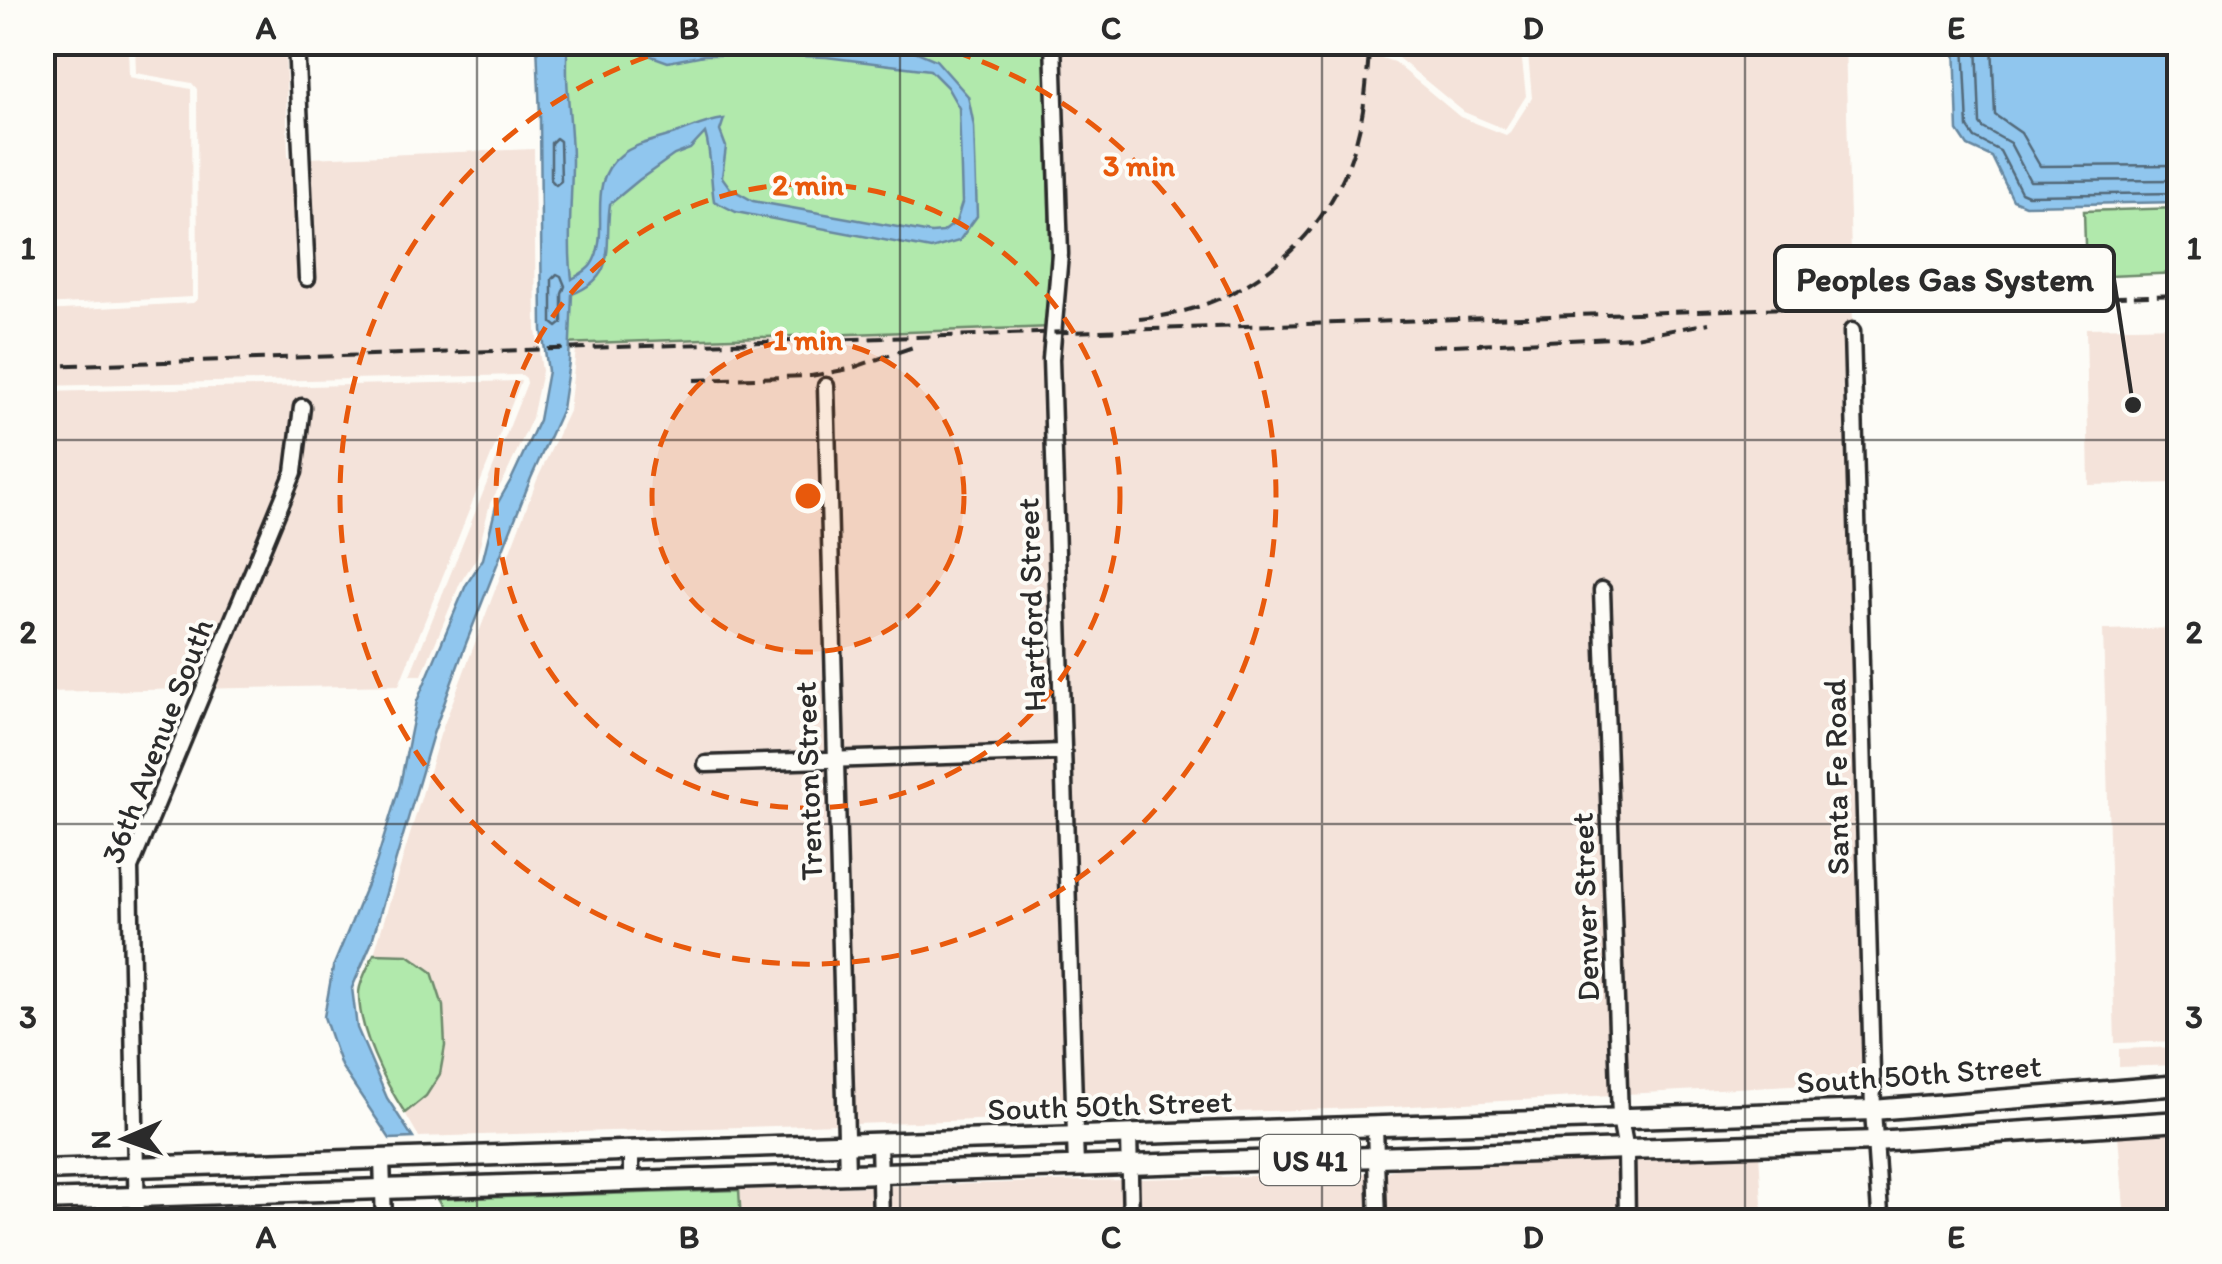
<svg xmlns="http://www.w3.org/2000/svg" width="2222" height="1264" viewBox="0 0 2222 1264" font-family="Itim,sans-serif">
<rect width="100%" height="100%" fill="#fdfcf7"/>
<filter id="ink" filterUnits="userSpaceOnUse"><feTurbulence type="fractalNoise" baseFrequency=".01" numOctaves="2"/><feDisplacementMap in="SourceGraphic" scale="20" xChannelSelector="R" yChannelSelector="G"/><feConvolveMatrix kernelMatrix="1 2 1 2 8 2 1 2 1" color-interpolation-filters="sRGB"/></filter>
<g filter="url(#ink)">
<g fill="#f4e3da">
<path d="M43,42L128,43L129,77L191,89L192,297L43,305Z"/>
<path d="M135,43H285L288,158H294L300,285L315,284L309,158L534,149L536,330L542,371L532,418L506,475L490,503L477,557L460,583L422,675H410L527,383L526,378L522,375L43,386V311L193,303L198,299L197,89L192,83L136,73Z"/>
<path d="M1061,43H1337L1394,62L1460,117L1506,135L1510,132L1532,98L1527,43H1845L1853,324L1844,325L1864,1081L1626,1094L1610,584H1595L1611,1095L1393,1107L1083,1117L1059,359L1062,318L1066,317L1067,253Z"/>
<path d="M1354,43H1520L1526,96L1505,129L1464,112L1397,57Z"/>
<path d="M1047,318L1044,359L1055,746L841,755L832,379L818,380L826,755L698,758L699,771L827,768L839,1124L419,1137L405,1113L426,1096L408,955L374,954L440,735L537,480L569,411L577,341Z"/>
<path d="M2179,326V483L2089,485L2086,328Z"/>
<path d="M521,381L399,685L43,692L42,392Z"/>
<path d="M2179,628V1041L2115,1043L2103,630Z"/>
<path d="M1055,759L1068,1117L854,1124L842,768Z"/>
<path d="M2179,1047V1065L2119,1067V1049Z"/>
<path d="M2179,1133V1221H2125L2118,1135Z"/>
<path d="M1759,1152L1763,1221H1635L1634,1158Z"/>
<path d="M1618,1159L1619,1221H1385L1384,1172L1396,1169Z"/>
<path d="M1369,1173L1370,1221H1139L1138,1179Z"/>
<path d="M1123,1180L1124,1221H889L888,1186Z"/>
<path d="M873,1186L874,1221H741L739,1190Z"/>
<path d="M129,1208V1221H43V1211Z"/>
</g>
<g fill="#b1e9ac" stroke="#6e8a6c" stroke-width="2.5">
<path d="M553,43H1045L1052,327L562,344Z"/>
<path d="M2179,208V273L2086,277L2084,211Z"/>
<path d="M374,954L408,955L432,972L443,1006L445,1046L440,1074L426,1096L405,1113C385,1082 358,1030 359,992C360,980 369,966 374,954Z"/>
<path d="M739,1190L741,1221H450L437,1199Z"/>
</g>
<g fill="#90c6ee" stroke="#6888a0" stroke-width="2.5">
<path d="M804,42L887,47L915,51L936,60L968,96L974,126L977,216L959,241L931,249L736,212L714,201C710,178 712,155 705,133L690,149L674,155L639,180L610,204C604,244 619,276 572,294L569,362L562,409L531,478L465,646L433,734L371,944L352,988L357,1028L387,1098L413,1138L390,1139L341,1066L324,1017L333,967L376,863L400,785L417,701L466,585L483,559L496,506L512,478L539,420L548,371L542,330L540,116L537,43H568C564,83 572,121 572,161C572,200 567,240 572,279C578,275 587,271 591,265C613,233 583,184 621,155C634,144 656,140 672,135C692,129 702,122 724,119L720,131L726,147L722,177L730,188L753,201L931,233L943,232L956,222L962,203L959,108L947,87L930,70L826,57L772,55H704L668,62L632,49L629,43Z"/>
<path d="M1955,43H2179V202L2025,205L2013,200L1992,157L1968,146L1958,131Z"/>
</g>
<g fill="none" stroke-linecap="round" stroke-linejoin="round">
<g stroke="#536979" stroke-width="2.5">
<path d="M644,42L669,51L704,45H772L877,53L881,50L882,42"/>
<path d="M1964,42L1968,128L1975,138L2000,151L2021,192L2028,195L2180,193"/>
<path d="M1977,42L1980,124L1983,128L2010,143L2030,181L2180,180"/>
<path d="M1992,42L1995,115L2021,133L2040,166L2180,165"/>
<path d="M556,138L560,141L561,181L556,185L551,180V143Z"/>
<path d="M557,274L561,276L565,286L562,294V323L557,327L552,323V279Z"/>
</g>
<defs>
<g id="minor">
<path d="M296,42L307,278"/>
<path d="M1053,42L1060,254L1051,359L1076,1167"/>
<path d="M1852,331L1873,1110L1880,1214L1883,1222"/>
<path d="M826,386L847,1174"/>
<path d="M1602,590L1620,1118L1626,1150L1627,1222"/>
<path d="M706,764L1063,752"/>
<path d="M1375,1126L1378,1222"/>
<path d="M1129,1134L1131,1222"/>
<path d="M879,1142L881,1222"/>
<path d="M631,1150V1181"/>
<path d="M382,1158L384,1222"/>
<path d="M137,1222L130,868L294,472L302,407"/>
</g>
<g id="major">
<path d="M42,1170L1873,1110L2180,1085"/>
<path d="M42,1200L1875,1141L2180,1121"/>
</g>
</defs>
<use href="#minor" stroke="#2b2b2b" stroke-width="21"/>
<use href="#major" stroke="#2b2b2b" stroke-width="25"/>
<use href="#minor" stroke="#fdfcf7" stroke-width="14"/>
<use href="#major" stroke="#fdfcf7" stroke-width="18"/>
<g stroke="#2b2b2b" stroke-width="4" stroke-dasharray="15 8" stroke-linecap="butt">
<path d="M1139,319C1244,310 1334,237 1358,134C1366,104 1367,73 1370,42"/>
<path d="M1431,346L1636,337L1709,323"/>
<path d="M42,366L2180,295"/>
<path d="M694,380L811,376L849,369L919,345"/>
</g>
</g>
</g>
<path fill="none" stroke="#2b2b2b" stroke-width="2.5" stroke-opacity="0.55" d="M477,42V1222M900,42V1222M1322,42V1222M1745,42V1222M42,440H2180M42,824H2180"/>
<circle cx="808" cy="496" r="156" fill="#e8590c" fill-opacity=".12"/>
<g fill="none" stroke="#e8590c" stroke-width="5" stroke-dasharray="18 12">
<circle cx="808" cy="496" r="156"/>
<circle cx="808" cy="496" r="312"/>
<path d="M925 43A468 468 0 1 1 691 43"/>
</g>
<g text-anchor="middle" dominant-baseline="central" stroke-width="8" stroke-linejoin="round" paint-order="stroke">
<rect fill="#fdfcf7" stroke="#6a6a68" stroke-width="2.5" x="1260" y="1135" width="100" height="50" rx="8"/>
<g font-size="30" font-weight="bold" fill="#2b2b2b">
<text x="1310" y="1160">US 41</text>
</g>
<g font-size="32" fill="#2b2b2b" stroke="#fdfcf7">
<text transform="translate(1031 605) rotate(-92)">Hartford Street</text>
<text transform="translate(157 741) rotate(-69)">36th Avenue South</text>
<text transform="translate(1836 777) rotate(-91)">Santa Fe Road</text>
<text transform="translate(808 781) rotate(-92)">Trenton Street</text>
<text transform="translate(1585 907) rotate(-92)">Denver Street</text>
<text transform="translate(1919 1074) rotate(-4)">South 50th Street</text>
<text transform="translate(1110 1105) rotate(-2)">South 50th Street</text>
</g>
</g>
<circle cx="808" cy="496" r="15" fill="#e8590c" stroke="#fdfcf7" stroke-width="5"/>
<g font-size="30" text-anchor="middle" font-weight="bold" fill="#e8590c" stroke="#fdfcf7" stroke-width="8" stroke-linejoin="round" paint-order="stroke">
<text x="1139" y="176">3 min</text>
<text x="808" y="195">2 min</text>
<text x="808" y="350">1 min</text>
</g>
<path fill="none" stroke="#2b2b2b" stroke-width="4" d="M2133 405L2114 279"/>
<circle fill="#2b2b2b" stroke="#fdfcf7" stroke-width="4" cx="2133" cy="405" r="10"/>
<rect fill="#fdfcf7" stroke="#2b2b2b" stroke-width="4" x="1775" y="246" width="339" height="65" rx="10"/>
<g font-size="35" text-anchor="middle" font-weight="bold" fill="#2b2b2b">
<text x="1945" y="291">Peoples Gas System</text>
</g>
<rect width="2222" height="1264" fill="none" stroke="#fdfcf7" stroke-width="110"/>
<g transform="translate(125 1139) rotate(268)" stroke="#fdfcf7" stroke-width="8" paint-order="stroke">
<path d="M0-8L18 38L0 25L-18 38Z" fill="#2b2b2b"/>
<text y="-15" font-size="28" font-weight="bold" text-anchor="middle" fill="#2b2b2b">N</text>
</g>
<rect x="55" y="55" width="2112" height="1154" fill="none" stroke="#2b2b2b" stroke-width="4"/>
<g font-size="32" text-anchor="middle" font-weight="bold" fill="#2b2b2b">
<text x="266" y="39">A</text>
<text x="689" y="39">B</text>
<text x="1111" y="39">C</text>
<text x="1533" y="39">D</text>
<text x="1956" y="39">E</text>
<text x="28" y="259">1</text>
<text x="2194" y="259">1</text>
<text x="28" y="643">2</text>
<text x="2194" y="643">2</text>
<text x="28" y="1028">3</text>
<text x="2194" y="1028">3</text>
<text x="266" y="1248">A</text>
<text x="689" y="1248">B</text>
<text x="1111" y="1248">C</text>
<text x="1533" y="1248">D</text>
<text x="1956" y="1248">E</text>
</g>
</svg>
